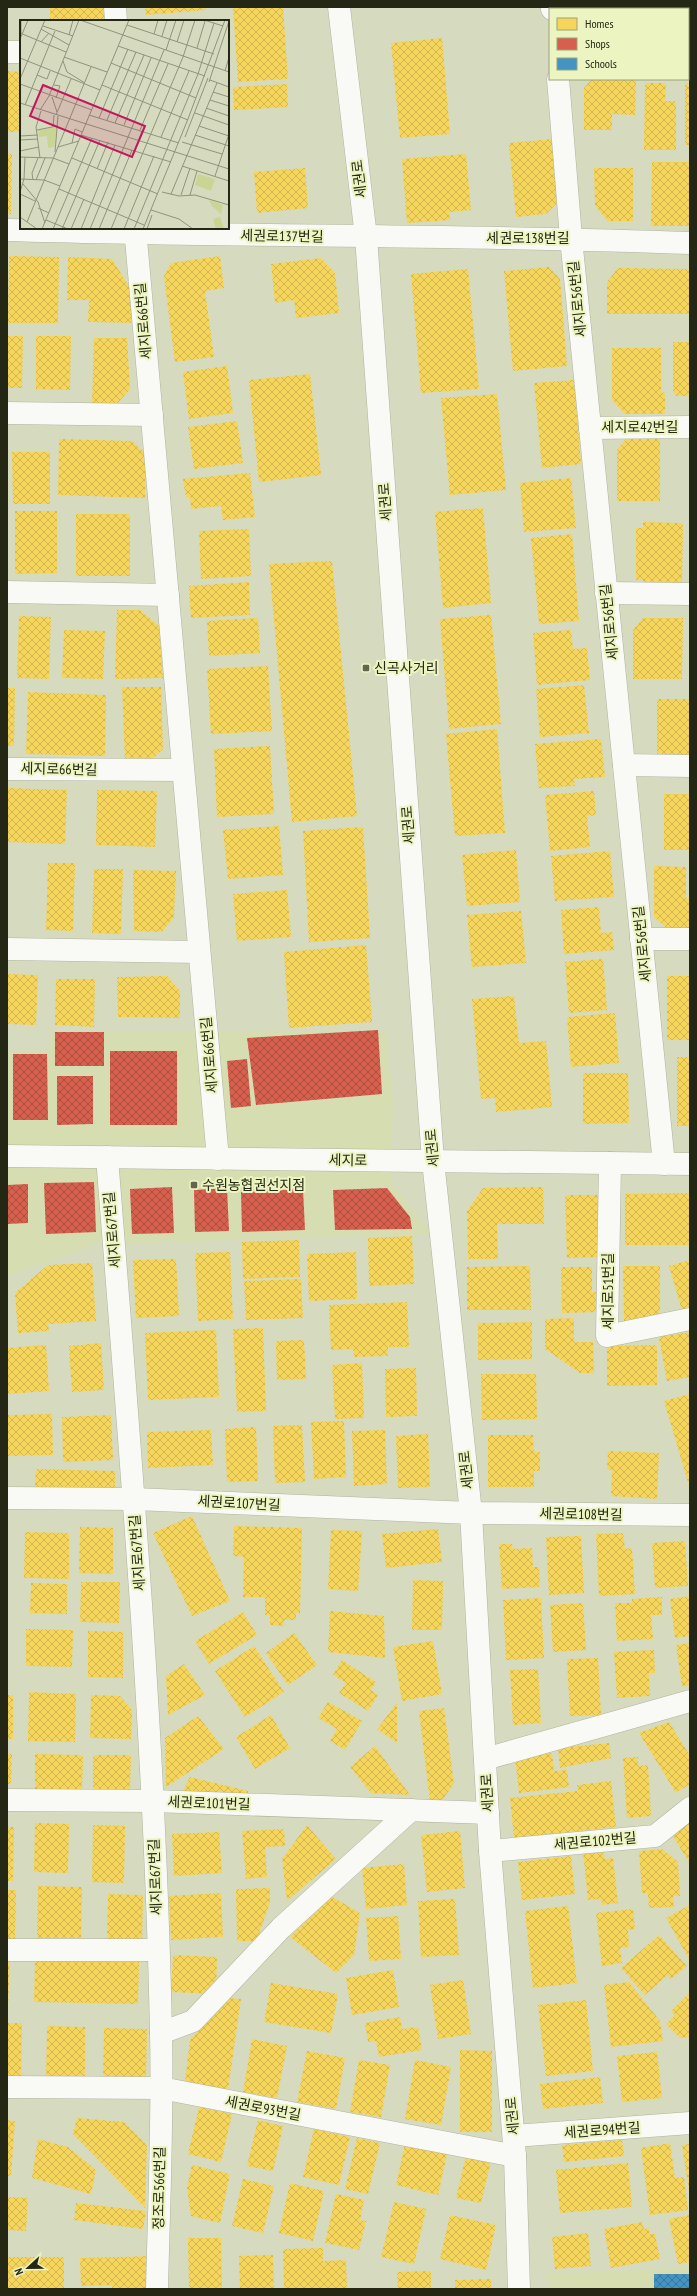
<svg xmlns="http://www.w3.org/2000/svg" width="697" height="2296" viewBox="0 0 697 2296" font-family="'PT Sans Narrow','Noto Sans KR',sans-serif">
<defs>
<pattern id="homes-cross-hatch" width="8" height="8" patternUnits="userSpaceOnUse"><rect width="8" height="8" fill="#f6d55c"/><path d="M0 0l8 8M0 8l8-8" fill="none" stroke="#d3b74f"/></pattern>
<pattern id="shops-cross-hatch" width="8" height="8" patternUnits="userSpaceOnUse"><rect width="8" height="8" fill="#d6604d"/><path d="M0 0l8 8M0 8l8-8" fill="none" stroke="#ad4f3f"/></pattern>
<pattern id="schools-cross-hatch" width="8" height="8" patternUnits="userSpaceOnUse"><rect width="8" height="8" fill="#4393c3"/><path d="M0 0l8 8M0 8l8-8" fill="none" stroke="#38789d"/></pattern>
</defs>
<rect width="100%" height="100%" fill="#d6dbc0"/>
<g fill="#d6deb1">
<path d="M49,1032H386L393,1101L391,1181L432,1234L96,1244L7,1276V1051H50Z"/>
<path d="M690,2268V2289H549L548,2274Z"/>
</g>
<g fill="url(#homes-cross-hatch)">
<rect x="50" y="7" width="56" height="14"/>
<path d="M145,7H206V10L146,15Z"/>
<path d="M233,7H283L288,79L238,82Z"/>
<rect x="587" y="7" width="43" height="2"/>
<path d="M650,7H690V19H688V9H650Z"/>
<path d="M442,38L450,134L400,138L391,43Z"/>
<path d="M8,71L21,72V132H7Z"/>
<path d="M592,79H636L635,115L612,114V130H584V88Z"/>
<path d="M645,83H666L665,101H676V150H644Z"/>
<rect x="685" y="83" width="5" height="62"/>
<path d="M287,84L288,107L234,110L233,87Z"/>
<path d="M553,139L558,202L546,214L516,217L509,143Z"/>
<path d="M7,154H12L11,214H7Z"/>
<path d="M466,154L471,210L449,212L450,220L407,223L402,159Z"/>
<path d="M652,162H690V226H651Z"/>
<path d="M305,168L308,208L257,213L254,172Z"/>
<path d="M594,168H633V221H608L595,206Z"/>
<path d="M9,256L59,257L58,323H8Z"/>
<path d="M220,256L224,288L205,291L214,357L175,362L164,276L171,263Z"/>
<path d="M68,257L112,259L135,296L134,323L88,322L89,300H67Z"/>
<path d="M321,258L335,273L339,313L296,318L294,300L275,303L271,264Z"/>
<path d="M549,267L560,279L567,366L513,371L504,271Z"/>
<path d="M618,268L690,269V314H607V282Z"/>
<path d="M468,269L479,389L421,393L411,274Z"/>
<path d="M7,336H23L22,388H7Z"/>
<path d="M36,336H71L70,390L36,389Z"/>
<path d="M94,338H127L130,389L116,405L92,404Z"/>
<path d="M673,342H690V396H676L673,391Z"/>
<path d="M612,348H661V392L665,393V414H625L612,400Z"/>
<path d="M227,366L233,413L189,419L183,372Z"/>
<path d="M310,374L321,475L259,482L249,380Z"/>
<path d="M574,380L581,464L542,468L534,383Z"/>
<path d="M497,394L506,490L450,495L441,398Z"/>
<path d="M237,421L243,463L194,469L188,427Z"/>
<path d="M629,435H660V501H617V450Z"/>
<path d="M59,439L132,441L146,454L145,498L58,495Z"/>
<path d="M12,452H50V504H13Z"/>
<path d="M250,473L255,517L223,520L221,506L191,509L190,497L186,498L183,479Z"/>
<path d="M571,478L576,528L524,532L520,483Z"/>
<path d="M483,508L491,603L443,608L435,512Z"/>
<path d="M15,511H57V573L15,574Z"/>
<rect x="76" y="514" width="54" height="62"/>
<path d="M643,522L683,523L682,586H643V580H636V528H643Z"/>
<path d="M249,529L251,576L201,579L199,531Z"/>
<path d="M572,534L579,621L539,624L531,538Z"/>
<path d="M332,561L357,816L292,822L269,564Z"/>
<path d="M249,582L250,615L191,618L189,586Z"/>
<path d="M117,610H140L159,626L163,678L115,679Z"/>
<path d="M491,615L501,724L449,729L440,619Z"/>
<path d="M19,616L51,617L49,679L17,678Z"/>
<path d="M258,618L260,653L209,656L207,621Z"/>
<path d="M643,618H683L682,679H633V630Z"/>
<path d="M64,630L105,631L103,679L62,678Z"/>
<path d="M571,630L573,649L587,648L590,680L537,685L533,633Z"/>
<path d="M268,666L272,731L211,734L207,669Z"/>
<path d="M584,685L589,733L540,737L536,689Z"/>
<path d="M122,687H161L163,749L150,761H125Z"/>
<path d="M7,688H15L14,746H7Z"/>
<path d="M28,692L106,695L105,756L26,754Z"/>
<rect x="657" y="699" width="33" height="60"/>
<path d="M497,729L505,833L455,836L446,734Z"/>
<path d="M601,739L605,777L574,779L575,786L539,788L535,744Z"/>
<path d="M270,746L274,814L217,817L214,749Z"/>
<path d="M7,788L67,790L65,844L7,842Z"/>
<path d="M97,790L157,791L155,847L96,845Z"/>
<path d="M594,791L596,815L587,816L590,847L550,851L545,795Z"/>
<rect x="664" y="794" width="26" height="56"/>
<path d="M279,826L283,875L228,879L223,830Z"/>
<path d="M363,827L370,938L309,942L303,831Z"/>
<path d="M516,850L520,902L467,906L462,855Z"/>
<path d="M610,851L614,897L555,901L551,856Z"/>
<path d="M48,863H75L73,931L46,930Z"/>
<path d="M654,866L686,867V898H690V933H672L654,917Z"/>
<path d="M94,869H123L121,934L92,933Z"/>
<path d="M133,870L176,871L174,917L162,932L134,931Z"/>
<path d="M287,890L291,937L237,941L233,894Z"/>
<path d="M599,907L601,933L612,932L614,950L564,954L561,910Z"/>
<path d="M521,911L526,963L472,967L467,915Z"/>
<path d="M366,945L372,1022L289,1028L284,952Z"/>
<path d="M603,959L607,1010L569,1013L565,962Z"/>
<path d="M7,974L38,975L36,1025L7,1024Z"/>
<path d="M167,976L180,991V1018L118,1017L117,977Z"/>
<rect x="667" y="976" width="23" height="64"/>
<path d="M56,979H95L94,1027L55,1025Z"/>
<path d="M514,996L519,1043L546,1041L552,1107L496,1112L495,1098L481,1099L472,999Z"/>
<path d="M615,1013L619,1063L571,1067L567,1017Z"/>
<rect x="677" y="1057" width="13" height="69"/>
<path d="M583,1073H628L629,1123L583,1124Z"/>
<path d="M543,1187L544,1224H497L498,1259H468L467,1211L483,1188Z"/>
<path d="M690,1193V1245H625V1194Z"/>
<path d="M565,1195H602L603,1257L567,1258Z"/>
<path d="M412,1236L414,1284L369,1286L368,1238Z"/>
<path d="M299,1240L300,1277L243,1279L242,1242Z"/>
<path d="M230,1252L233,1319L198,1321L195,1253Z"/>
<path d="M356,1252L357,1299L309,1301L307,1254Z"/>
<path d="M176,1259L179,1316L136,1318L133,1260Z"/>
<path d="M690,1260V1312L683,1314L669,1266Z"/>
<path d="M92,1263L96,1321L48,1324L49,1331L18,1333L15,1293L48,1265Z"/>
<path d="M530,1266L531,1310H467V1267Z"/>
<path d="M623,1266H660V1314L624,1324Z"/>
<path d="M561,1267H592V1292H598V1312L562,1313Z"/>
<path d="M301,1279L303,1318L246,1320L244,1281Z"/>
<path d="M407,1302L409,1347H388V1356L354,1357L353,1349L331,1350L329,1305Z"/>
<path d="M574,1318V1342H593L594,1373H580L545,1349V1319Z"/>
<path d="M532,1322V1359L478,1360V1323Z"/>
<path d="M263,1328L266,1411L237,1412L233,1329Z"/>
<path d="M216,1330L219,1397L148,1400L145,1333Z"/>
<path d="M690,1332V1377L667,1381L659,1337Z"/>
<path d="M304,1340L306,1379L277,1380L276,1341Z"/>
<path d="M101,1343L104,1390L72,1392L69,1346Z"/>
<path d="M46,1345L49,1391L7,1394V1348Z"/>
<path d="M657,1345V1385L607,1386V1346Z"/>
<path d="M362,1363L364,1418L335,1419L332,1365Z"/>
<path d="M416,1368L417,1416L386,1417L385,1369Z"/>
<path d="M481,1374H536L537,1419L482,1420Z"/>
<path d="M690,1394V1489L664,1401Z"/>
<path d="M52,1414L53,1455L7,1456V1415Z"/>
<path d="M111,1415L113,1460L63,1462L62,1417Z"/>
<path d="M344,1421L346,1477L314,1479L311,1422Z"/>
<path d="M302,1425L305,1482L275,1483L273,1426Z"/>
<path d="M256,1427L258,1481L227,1482L225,1429Z"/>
<path d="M211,1430L213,1465L148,1468L147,1432Z"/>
<path d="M385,1430L387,1484L354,1486L352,1431Z"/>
<path d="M428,1434L430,1487L398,1488L396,1436Z"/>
<path d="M488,1435H533L534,1452H540V1471H534V1487H488Z"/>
<path d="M608,1451L659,1453L657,1499L611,1496L612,1470L607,1469Z"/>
<path d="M36,1469L115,1471V1489L35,1487Z"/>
<path d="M192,1516L230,1601L192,1616L153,1533Z"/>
<path d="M234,1526L302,1528L300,1613H296V1620H284V1626L270,1625V1615H265V1597H243L244,1557L233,1556Z"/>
<path d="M80,1527L113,1528V1574L79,1573Z"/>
<path d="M438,1529L442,1562L386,1568L382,1534Z"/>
<path d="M331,1530L362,1531L358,1591L328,1589Z"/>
<path d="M25,1532L69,1533V1579L24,1578Z"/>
<path d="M623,1533L625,1549L632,1548L635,1594L599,1596L596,1534Z"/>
<path d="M581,1536L584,1593L549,1595L546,1537Z"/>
<path d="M685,1541L688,1586L655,1588L652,1543Z"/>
<path d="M499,1544H512L513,1549L532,1548L533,1567H539L540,1587L502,1589Z"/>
<path d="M413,1580L443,1581L442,1630H412Z"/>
<path d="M81,1582H120L119,1623L80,1622Z"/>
<path d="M31,1583L67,1584V1614L30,1613Z"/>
<path d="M690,1596V1636L675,1638L670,1599Z"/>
<path d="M662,1597V1615H651L653,1639L617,1641L615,1603H632V1599Z"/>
<path d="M541,1598L544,1658L506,1660L503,1600Z"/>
<path d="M583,1603L586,1650L553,1652L550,1605Z"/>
<path d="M330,1611L384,1616L385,1658L328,1652Z"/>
<path d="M243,1612L257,1635L209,1664L195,1641Z"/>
<path d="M26,1629L73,1630L72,1667L26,1666Z"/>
<path d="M88,1631L123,1632V1678L88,1677Z"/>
<path d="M294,1633L317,1665L288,1685L266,1653Z"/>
<path d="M433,1641L442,1694L402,1701L393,1647Z"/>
<path d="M690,1643V1685L682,1686L676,1645Z"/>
<path d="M254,1646L284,1692L245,1717L215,1671Z"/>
<path d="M654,1650L655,1673H649L650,1696L617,1698L614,1652Z"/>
<path d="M598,1658L601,1715L570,1716L567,1659Z"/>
<path d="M342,1660L376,1682L371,1690L378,1695L368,1711L339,1693L346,1683L333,1675Z"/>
<path d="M184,1664L205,1695L168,1715L166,1676Z"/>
<path d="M538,1669L541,1723L513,1725L510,1670Z"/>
<path d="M29,1692L76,1694L75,1742L28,1741Z"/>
<rect x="7" y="1695" width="6" height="44"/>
<path d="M91,1695L120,1696L132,1710L131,1739L90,1738Z"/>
<path d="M328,1702L362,1721L345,1750L330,1741L337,1729L318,1718Z"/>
<path d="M397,1703V1743L377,1729Z"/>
<path d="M444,1708L454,1784L442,1800L430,1801L419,1711Z"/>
<path d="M271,1715L290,1748L255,1769L236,1737Z"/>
<path d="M198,1716L224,1749L166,1787L165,1738Z"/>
<path d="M669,1722L690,1756V1784L676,1793L639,1733Z"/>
<path d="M609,1743L611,1758L560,1768L558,1748Z"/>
<path d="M375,1746L410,1795L371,1793L350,1767Z"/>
<path d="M552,1753L554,1771L567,1770L569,1787L519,1793L515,1757Z"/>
<path d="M7,1754H12L11,1784H7Z"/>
<path d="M35,1754L83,1755L82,1791L35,1790Z"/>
<path d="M93,1755H131L130,1789H93Z"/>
<path d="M638,1757V1766L648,1765L651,1816L627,1818L623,1758Z"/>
<path d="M190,1777L248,1791V1799L181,1795Z"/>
<path d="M611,1781L616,1827L514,1838L510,1798L578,1791L577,1785Z"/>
<path d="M690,1818V1864L670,1831Z"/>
<path d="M35,1823L69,1824L68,1873L34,1872Z"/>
<path d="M93,1825L125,1826L124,1883L92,1882Z"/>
<path d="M307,1825L336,1859L287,1901L282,1859Z"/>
<path d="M7,1827H14L13,1881H7Z"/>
<path d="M284,1829L285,1846L265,1847L267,1877L246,1879L242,1831Z"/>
<path d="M460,1831L465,1888L427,1892L421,1835Z"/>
<path d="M219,1832L222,1873L174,1876L172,1834Z"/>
<path d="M662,1849L678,1862L680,1896H673L674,1907L649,1908L648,1893H642L639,1851Z"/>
<path d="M603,1850L605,1859L613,1858L618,1903L602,1905L601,1899L588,1900L583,1851Z"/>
<path d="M571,1856L575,1894L522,1900L518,1862Z"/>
<path d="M404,1864L407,1905L366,1909L362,1868Z"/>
<path d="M38,1886L82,1887L81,1938H37Z"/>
<path d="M270,1888V1902L259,1934V1941H237L236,1889Z"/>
<path d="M7,1890H16L15,1939H7Z"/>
<path d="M221,1893L223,1937L171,1940L169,1896Z"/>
<path d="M108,1894L143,1895L142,1944L107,1943Z"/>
<path d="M331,1896L360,1913L354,1955L336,1973L290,1937Z"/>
<path d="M455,1899L459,1955L421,1957L418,1901Z"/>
<path d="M690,1905V1958L689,1959L666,1918Z"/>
<path d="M568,1906L577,1983L533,1988L525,1911Z"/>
<path d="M633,1909L635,1929L628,1930L629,1947L620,1948L622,1963L602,1966L596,1913Z"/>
<path d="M398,1916L401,1959L369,1961L366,1918Z"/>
<path d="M659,1935L687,1966L671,1979L668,1975L645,1995L621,1968Z"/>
<path d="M173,1955L217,1957L216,1994L171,1992Z"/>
<path d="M7,1958H10L8,2008H7Z"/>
<path d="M35,1961L139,1962L138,2004L34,2002Z"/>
<path d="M393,1970L399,2007L352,2015L346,1978Z"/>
<path d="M463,1980L471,2034L438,2039L430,1985Z"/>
<path d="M629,1982L660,2021L663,2041L611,2047L604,1985Z"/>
<path d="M271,1983L338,1994L331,2033L264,2022Z"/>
<path d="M690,1992V2037L680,2038L666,2024L675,2015L671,2011Z"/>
<path d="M228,1998L241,1999L227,2096L184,2090L190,2040Z"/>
<path d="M586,2000L593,2071L546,2076L538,2005Z"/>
<path d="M400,2017L402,2029L418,2027L422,2050L379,2057L376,2041L368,2042L365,2023Z"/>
<path d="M7,2023H22L21,2079H7Z"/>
<path d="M47,2026L85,2027V2078H46Z"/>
<path d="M104,2028L147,2029L146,2080L103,2079Z"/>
<path d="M252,2039L287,2046L277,2098L243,2092Z"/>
<path d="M460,2050L492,2051V2132H460Z"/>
<path d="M307,2051L345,2058L336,2109L297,2102Z"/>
<path d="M657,2052L662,2098L622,2102L617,2056Z"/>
<path d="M359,2060L390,2065L381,2117L350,2112Z"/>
<path d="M415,2060L451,2067L441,2125L405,2119Z"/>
<path d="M600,2077L603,2103L543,2109L540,2084Z"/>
<path d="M199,2107L232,2114L221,2162L188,2154Z"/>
<path d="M77,2118L124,2122L147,2145L145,2208L73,2134Z"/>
<path d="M7,2120L15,2121L11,2176H7Z"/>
<path d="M258,2120L283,2126L273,2171L247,2166Z"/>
<path d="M314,2129L350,2137L339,2185L303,2177Z"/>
<path d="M357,2138L380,2143L368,2194L345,2189Z"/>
<path d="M38,2139L68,2147L96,2170L91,2194L32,2178Z"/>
<path d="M622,2140L624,2156L564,2162L562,2145Z"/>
<path d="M670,2143L675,2178L684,2177L688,2210L650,2215L641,2148Z"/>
<path d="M405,2144L447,2154L438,2195L396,2185Z"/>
<path d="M690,2144V2191H689L682,2145Z"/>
<path d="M466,2156L491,2161L481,2203L456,2198Z"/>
<path d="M628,2163L632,2207L560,2213L556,2170Z"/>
<path d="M192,2165L230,2174L220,2223L191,2216L187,2187Z"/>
<path d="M243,2179L274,2186L263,2233L232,2226Z"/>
<path d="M290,2183L324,2191L313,2241L279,2233Z"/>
<path d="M336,2194L364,2200L360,2220L366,2221L359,2250L325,2243Z"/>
<path d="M7,2197L28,2198L26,2231L7,2230Z"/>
<path d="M394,2202L426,2209L414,2264L381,2257Z"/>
<path d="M76,2203L146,2211L143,2229L74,2220Z"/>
<path d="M450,2215L496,2225L486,2270L440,2259Z"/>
<path d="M690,2215V2262L678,2264L669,2219Z"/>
<path d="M642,2222L644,2229L649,2228V2234H655L660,2259L611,2268L604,2229Z"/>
<path d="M588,2233L591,2266L555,2269L552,2237Z"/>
<path d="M188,2238H221L222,2289H189Z"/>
<path d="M323,2248V2261L346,2260L347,2289H284L283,2249Z"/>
<path d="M273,2255L274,2289H240L239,2256Z"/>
<path d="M154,2256L155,2289H112V2285L81,2286L80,2258Z"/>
<rect x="7" y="2257" width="57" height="32"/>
<path d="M431,2271V2289H398L397,2272Z"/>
<path d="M491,2279V2289H455V2280Z"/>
</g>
<g fill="url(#shops-cross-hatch)">
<path d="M378,1030L382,1094L256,1105L247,1038Z"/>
<rect x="55" y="1032" width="49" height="34"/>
<rect x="110" y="1051" width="67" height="74"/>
<path d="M13,1054H47L48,1120H13Z"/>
<path d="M247,1059L251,1106L231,1108L227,1061Z"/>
<path d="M57,1076H93V1124L57,1125Z"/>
<path d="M94,1182L96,1232L46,1234L44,1183Z"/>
<path d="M28,1184V1223L7,1224V1185Z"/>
<path d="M172,1187L174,1233L132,1234L130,1189Z"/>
<path d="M227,1188L229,1231L195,1232L194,1190Z"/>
<path d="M387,1188L410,1217L412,1229L335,1230L333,1190Z"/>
<path d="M303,1189L305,1230L242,1232L241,1192Z"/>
</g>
<rect fill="url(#schools-cross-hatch)" x="654" y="2274" width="36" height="15"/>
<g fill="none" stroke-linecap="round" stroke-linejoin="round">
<defs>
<g id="minor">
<path d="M115,7L116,21"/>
<path d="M339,7L366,237L433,1161L471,1513L490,1851L515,2156L519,2289"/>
<path d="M552,7V9"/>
<path d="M7,52H21"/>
<path d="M688,58H690"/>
<path d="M558,79L571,238L664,1164"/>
<path d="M135,228L218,1159"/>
<path d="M7,230C235,237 462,234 690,243"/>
<path d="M7,413L152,415"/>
<path d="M590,428L690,427"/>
<path d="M7,592L168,595"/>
<path d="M606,593L690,594"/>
<path d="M624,765L690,766"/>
<path d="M7,769L183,770"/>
<path d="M641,939H690"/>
<path d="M7,949L199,952"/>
<path d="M7,1156L690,1164"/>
<path d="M107,1157C130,1449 155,1740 161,2033C163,2118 159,2204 157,2289"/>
<path d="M610,1163L607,1336L690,1319"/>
<path d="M7,1498L134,1499L471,1513L690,1515"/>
<path d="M485,1759L690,1701"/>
<path d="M7,1800L153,1801L488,1813"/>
<path d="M490,1851L655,1836L690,1808"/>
<path d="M7,1950H157"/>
<path d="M161,2033L193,2021L281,1928L411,1810"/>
<path d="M7,2087L161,2088L515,2156"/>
<path d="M514,2136L690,2123"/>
</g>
</defs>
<use href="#minor" stroke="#aeb29d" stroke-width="23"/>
<use href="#minor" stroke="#f9faf6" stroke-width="22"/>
</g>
<g fill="#626650" stroke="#ecf4c1" stroke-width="1.5">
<rect x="362" y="664" width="8" height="8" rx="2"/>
<rect x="190" y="1181" width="8" height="8" rx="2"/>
</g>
<g text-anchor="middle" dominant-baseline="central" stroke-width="4" stroke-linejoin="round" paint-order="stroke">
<g font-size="14" fill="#242713" stroke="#ecf4c1">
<text transform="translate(359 179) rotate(-97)">세권로</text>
<text transform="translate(282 236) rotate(1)">세권로137번길</text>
<text x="528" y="238">세권로138번길</text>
<text transform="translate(577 299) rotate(-96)">세지로56번길</text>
<text transform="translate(143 321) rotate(-95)">세지로66번길</text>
<text x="640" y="427">세지로42번길</text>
<text transform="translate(385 502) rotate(-94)">세권로</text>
<text transform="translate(609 622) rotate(-96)">세지로56번길</text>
<text transform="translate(59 769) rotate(1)">세지로66번길</text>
<text transform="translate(408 825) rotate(-94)">세권로</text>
<text transform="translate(642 944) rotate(-96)">세지로56번길</text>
<text transform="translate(209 1055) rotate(-95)">세지로66번길</text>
<text transform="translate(432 1148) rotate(-95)">세권로</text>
<text transform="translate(348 1160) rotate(1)">세지로</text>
<text transform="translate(112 1230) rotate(-95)">세지로67번길</text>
<text transform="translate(608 1291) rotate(-90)">세지로51번길</text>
<text transform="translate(466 1470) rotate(-96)">세권로</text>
<text transform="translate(239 1503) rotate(3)">세권로107번길</text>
<text transform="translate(581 1514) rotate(1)">세권로108번길</text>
<text transform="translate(137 1553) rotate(-94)">세지로67번길</text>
<text transform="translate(487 1793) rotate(-93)">세권로</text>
<text transform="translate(209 1803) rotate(2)">세권로101번길</text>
<text transform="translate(595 1841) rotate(-5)">세권로102번길</text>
<text transform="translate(155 1877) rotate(-92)">세지로67번길</text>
<text transform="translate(263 2108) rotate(11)">세권로93번길</text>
<text transform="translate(512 2116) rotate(-95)">세권로</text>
<text transform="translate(602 2130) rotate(-4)">세권로94번길</text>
<text transform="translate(159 2188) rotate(-89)">정조로566번길</text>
</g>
<g font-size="14" fill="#242713" stroke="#ecf4c1" text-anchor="start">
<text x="374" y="668">신곡사거리</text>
<text x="202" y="1185">수원농협권선지점</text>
</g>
</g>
<g transform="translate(20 20)">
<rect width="209" height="209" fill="#d6dbc0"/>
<path d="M37,107L34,127L28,128L27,116L19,117L18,110ZM189,180L203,185L201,194L192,186ZM200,197L204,209H196L193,199Z" fill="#cad493"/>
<path d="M178,154L195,159L191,171L175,165Z" fill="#cad493"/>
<path fill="none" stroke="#8f937b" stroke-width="1" d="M60,0L209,52M184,0L203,6M107,5L194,34M23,6L53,16M21,9L49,25M0,13L46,32M1,13V0M134,14L138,0M49,15L53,0M142,16L147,0M0,19L8,0M21,22L29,13M157,22L164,0M98,26L185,56M177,28L185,1M146,30L156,0M44,37L87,52M0,38L80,70M43,41L47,52L65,63M91,43L176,78M205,51L209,37M17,55L27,59L30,51M0,59L25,0M190,60L209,67M189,62L209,1M0,64L72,90M34,65L40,66L36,78M82,65L168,100M193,72L209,77M32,77L37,92M190,80L209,86M0,83L209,149M5,85L35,11M186,88L209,96M20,90L29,76L59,0M175,93L209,105M36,95L51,59M69,95L159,123M79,98L108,29M87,100L116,32M95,103L124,35M104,105L131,38M179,106L209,116M33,107L34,95M17,110L37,106M120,110L148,44M61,115L151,142M175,115L209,126M0,116L18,115M141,117L169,51M165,117L188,58M0,120L18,119M162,122L202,134M52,123L55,109L62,112M38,127L59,121M0,131L19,127M35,132L38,96M0,137L33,138L49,144M20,138L16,107L21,91M52,138L138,174M162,146L209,161M77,149L88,122M195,156L209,114M0,159L24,160L40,166M13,160L12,153L18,138M16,160L25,138M3,164L18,182L25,203M39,169L124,205M0,172L4,159L5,137M142,172L159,176L175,175L209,185M0,174L15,181M151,174L197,63M161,175L170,148M170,175L177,151M18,188L29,193M131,190L159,199L173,209M0,197L17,209M26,200L48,209M7,202L71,47M22,209L109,0M33,209L72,118M42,209L80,120M51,209L64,179M61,209L95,125M70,209L144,30M79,209L112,130M91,209L163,37L175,0M104,209L134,136M114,209L178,54L194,3M123,209L168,99L205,0M127,209L132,195"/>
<path fill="#c2185b" fill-opacity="0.15" stroke="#c2185b" stroke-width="2" d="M23,65L125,106L112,137L10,96Z"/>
<rect width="209" height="209" fill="none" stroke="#242713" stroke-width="2"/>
</g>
<rect width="697" height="2296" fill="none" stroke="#242713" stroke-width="16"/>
<rect x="549" y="8" width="140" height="72" fill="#ecf4c1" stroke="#9ca27b"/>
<rect x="557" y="18" width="20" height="12" fill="#f6d55c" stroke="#9ca27b"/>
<text x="585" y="28" font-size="12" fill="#242713">Homes</text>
<rect x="557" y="38" width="20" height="12" fill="#d6604d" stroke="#9ca27b"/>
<text x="585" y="48" font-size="12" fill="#242713">Shops</text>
<rect x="557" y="58" width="20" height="12" fill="#4393c3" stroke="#9ca27b"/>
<text x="585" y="68" font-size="12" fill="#242713">Schools</text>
<g transform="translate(28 2268) rotate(248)" stroke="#ecf4c1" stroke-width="3" paint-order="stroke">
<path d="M0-3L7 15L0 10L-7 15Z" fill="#242713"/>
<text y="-6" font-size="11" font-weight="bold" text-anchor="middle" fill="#242713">N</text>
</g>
</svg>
